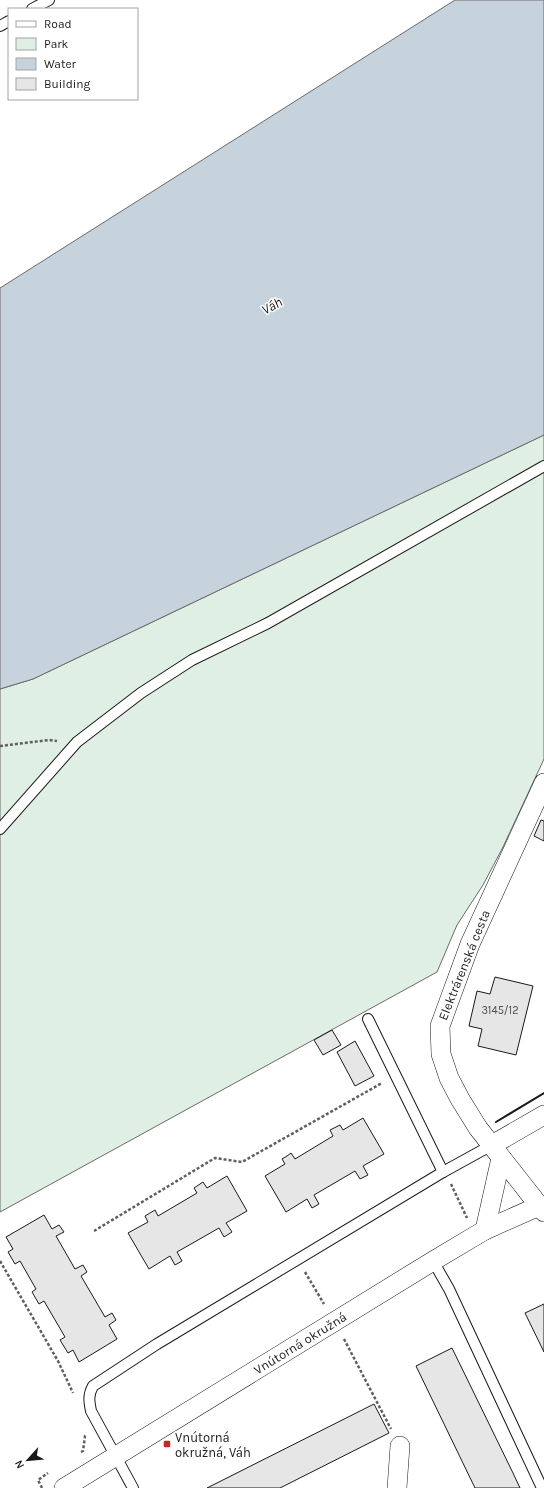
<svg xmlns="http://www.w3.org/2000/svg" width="544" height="1488" viewBox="0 0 544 1488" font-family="Karla,sans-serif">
<rect width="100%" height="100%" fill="#fff"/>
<path fill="#e0efe3" stroke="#6a6a6a" d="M544,435V759L503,847L483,885L457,925L437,972L0,1212V689L33,679Z"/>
<path fill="#c6d2dc" stroke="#6a6a6a" d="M455,0H544V435L33,679L0,689V288Z"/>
<g fill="#e6e6e6" stroke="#1a1a1a">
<path d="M541,820L544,821V841L534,836Z"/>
<path d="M495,977L533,986L516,1055L478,1046L482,1029L469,1026L477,991L490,994Z"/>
<path d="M332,1030L341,1045L323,1055L314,1040Z"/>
<path d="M355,1041L374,1076L355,1086L337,1052Z"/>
<path d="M363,1118L384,1154L363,1166L368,1175L360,1179L355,1171L314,1195L319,1204L312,1208L307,1199L286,1212L265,1176L285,1164L282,1159L287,1156L291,1153L295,1159L333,1136L330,1130L340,1125L343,1130Z"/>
<path d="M227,1176L247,1211L226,1223L232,1232L224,1237L219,1228L177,1252L182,1261L175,1265L170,1256L149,1269L128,1233L148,1222L145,1216L155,1210L158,1216L197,1193L194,1188L203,1182L207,1188Z"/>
<path d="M44,1215L52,1229L59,1225L64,1232L56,1236L75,1269L83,1265L87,1272L81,1276L105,1317L112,1313L116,1320L109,1325L117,1339L79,1362L73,1350L68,1353L60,1340L65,1337L44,1301L39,1304L32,1292L36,1289L20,1261L15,1264L8,1252L13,1249L6,1237Z"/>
<path d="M544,1304V1352L525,1313Z"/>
<path d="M452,1348L513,1473L520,1488H475L416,1366Z"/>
<path d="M374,1404L389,1433L280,1488H207Z"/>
</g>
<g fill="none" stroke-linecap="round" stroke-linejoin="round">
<defs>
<g id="service">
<path d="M32,9L49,0"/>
<path d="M0,26L9,21"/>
<path d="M0,829L77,742L141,693L192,660L268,623L544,466"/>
<path d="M368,1019L443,1172"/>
<path d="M433,1261L449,1289L542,1488"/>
<path d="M133,1488L91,1411C89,1401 88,1395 93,1386L157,1344L443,1172L492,1145"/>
</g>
<g id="minor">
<path d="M544,783L470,944L440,1026L441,1054L449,1078L460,1099L478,1128L544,1212"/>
<path d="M492,1145L544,1115"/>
<path d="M485,1230L501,1158"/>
<path id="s1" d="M64,1488L433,1261L485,1230L539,1206"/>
<path d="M397,1488L400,1446"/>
</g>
</defs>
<use href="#service" stroke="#1a1a1a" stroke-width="12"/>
<use href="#minor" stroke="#1a1a1a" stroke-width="20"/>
<g stroke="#5f5f5f" stroke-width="2.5" stroke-dasharray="3 2" stroke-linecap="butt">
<path d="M0,746L49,740L57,741"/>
<path d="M451,1184L467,1218"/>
<path d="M94,1231L215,1158L242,1162L382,1083"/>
<path d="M0,1261L58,1361L73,1393"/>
<path d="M305,1272L324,1304"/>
<path d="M344,1339L391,1429"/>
<path d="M81,1452L83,1451L85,1436L87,1435"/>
<path d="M42,1488L38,1480L48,1473"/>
</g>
<use href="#service" stroke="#fff" stroke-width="10"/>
<use href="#minor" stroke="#fff" stroke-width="19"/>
<path stroke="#1a1a1a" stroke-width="2" d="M496,1122L544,1093"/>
</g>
<rect fill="#c62828" stroke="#fff" stroke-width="1.5" x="163" y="1440" width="8" height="8" rx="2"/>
<g text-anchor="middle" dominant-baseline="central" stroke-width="3" stroke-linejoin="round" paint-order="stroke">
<g font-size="11" fill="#4d4d4d">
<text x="500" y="1010">3145/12</text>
</g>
<g font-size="13" fill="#1a1a1a" stroke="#fff">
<text transform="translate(464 965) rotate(-68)">Elektrárenská cesta</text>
<text stroke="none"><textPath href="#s1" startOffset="277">Vnútorná okružná</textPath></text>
</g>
<g font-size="13" fill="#1a1a1a" stroke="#fff" text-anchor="start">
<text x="175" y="1437">Vnútorná<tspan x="175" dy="15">okružná, Váh</tspan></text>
</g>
<g font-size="14" font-style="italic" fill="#1a1a1a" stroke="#fff">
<text transform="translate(272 306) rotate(-29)">Váh</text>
</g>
</g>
<rect x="8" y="8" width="130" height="92" fill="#ffffff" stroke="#a3a3a3"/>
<rect x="16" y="21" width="20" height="6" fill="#ffffff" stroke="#a3a3a3"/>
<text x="44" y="28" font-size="12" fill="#1a1a1a">Road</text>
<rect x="16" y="38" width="20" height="12" fill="#e0efe3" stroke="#a3a3a3"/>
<text x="44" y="48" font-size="12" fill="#1a1a1a">Park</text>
<rect x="16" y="58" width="20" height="12" fill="#c6d2dc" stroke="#a3a3a3"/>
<text x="44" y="68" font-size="12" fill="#1a1a1a">Water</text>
<rect x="16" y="78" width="20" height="12" fill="#e6e6e6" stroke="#a3a3a3"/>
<text x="44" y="88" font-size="12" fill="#1a1a1a">Building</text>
<g transform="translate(28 1460) rotate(243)" stroke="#ffffff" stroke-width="3" paint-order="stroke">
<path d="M0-3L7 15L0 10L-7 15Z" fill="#1a1a1a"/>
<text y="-6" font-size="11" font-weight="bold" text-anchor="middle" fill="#1a1a1a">N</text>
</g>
</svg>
